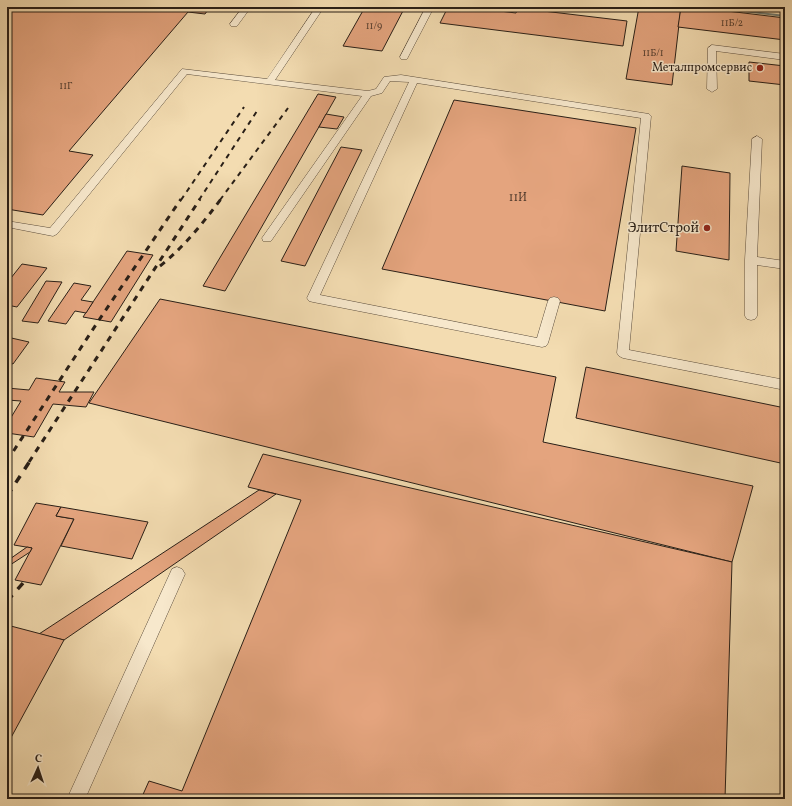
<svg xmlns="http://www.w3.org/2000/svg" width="792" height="806" viewBox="0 0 792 806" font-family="Vollkorn,serif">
<rect width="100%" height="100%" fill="#f3dcb1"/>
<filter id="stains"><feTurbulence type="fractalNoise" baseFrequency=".005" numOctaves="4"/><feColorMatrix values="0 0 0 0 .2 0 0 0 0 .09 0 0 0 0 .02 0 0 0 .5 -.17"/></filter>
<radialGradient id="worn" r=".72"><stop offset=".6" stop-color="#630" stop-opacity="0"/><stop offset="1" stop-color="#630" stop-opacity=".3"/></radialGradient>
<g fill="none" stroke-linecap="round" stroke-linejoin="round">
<path fill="#6f7c75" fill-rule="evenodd" d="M708,7H721L785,15V17L710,8Z"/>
</g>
<g fill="#e4a47e" stroke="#291f17">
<path d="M15,7H210L205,14L188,12L69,151L93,155L43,215L7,209V14Z"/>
<path d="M365,7H405L382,51L343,46Z"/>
<path d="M448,7H467L516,13L518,8L627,21L623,46L440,23Z"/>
<path d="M639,7H681L672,85L626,79Z"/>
<path d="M681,7H694L785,18V40L678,27Z"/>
<path d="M749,62L785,66V85L749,81Z"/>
<path d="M318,94L336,97L225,291L203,286Z"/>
<path d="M454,100L636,128L605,311L382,269Z"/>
<path d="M326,114L344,117L337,129L319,127Z"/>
<path d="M341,147L362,150L305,266L281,261Z"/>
<path d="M682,166L730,173L729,260L676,251Z"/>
<path d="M127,251L153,255L111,322L83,317Z"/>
<path d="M22,264L47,268L17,307L7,305V283Z"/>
<path d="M46,281L62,282L38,323L22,321Z"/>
<path d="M74,283L91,286L81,300L93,302L86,313L75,311L66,324L48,321Z"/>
<path d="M160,299L556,377L543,442L753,486L732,562L89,403Z"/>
<path d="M7,337L29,342L13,364L7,362Z"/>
<path d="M586,367L785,408V464L576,418Z"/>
<path d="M36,378L65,382L59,392H94L86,407L53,404L34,437L7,433V424L21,401L7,400V388L29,390Z"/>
<path d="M263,454L732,562L725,799H141L149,781L182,791L301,500L248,487Z"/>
<path d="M259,490L276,494L64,640L39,634Z"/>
<path d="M36,503L61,507L56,516L74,519L41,585L15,580L32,548L14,545Z"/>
<path d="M61,507L148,522L132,559L61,546L74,519L56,516Z"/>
<path d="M27,547L32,548L30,552L7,567V561Z"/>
<path d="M7,625L64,640L7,745Z"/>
</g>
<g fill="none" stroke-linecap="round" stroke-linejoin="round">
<defs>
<g id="lane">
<path d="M243,7H251L237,26H231L230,24Z"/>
<path d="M316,7H324L275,80L368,91L376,89L384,77L401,75L649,114L651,116L629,350L785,380V390L623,358L619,356L617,353L641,118L417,83L320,295L537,338L548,301L550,298L554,297L558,298L560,301L548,343L546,346L542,347L313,302L309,301L307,298L409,82L390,81L382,93L371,96L271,241H263L262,238L362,96L187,74L57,234L53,236L7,227V221L50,228L182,69L267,79Z"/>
<path d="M426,7H434L408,57L407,59H401L400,57Z"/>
<path d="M536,7H558C553,11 541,11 536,7Z"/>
<path d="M761,7H785V11L765,9Z"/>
<path d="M712,45L785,54V60L716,51L717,89L712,92L707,89L708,48Z"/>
<path d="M757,136L762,139L757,257L785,261V269L757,265V316L755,319L751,320L747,319L745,316V260L752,139Z"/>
<path d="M177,567L182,569L185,574L85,799H67L172,569Z"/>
</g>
</defs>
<use href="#lane" stroke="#5c4e3e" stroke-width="1"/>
<use href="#lane" fill="#f7e8cc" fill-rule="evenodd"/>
<g stroke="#291f17" stroke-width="2" stroke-dasharray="5 5" stroke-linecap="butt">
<path d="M181,200L244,107"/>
<path d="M199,200L259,108"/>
<path d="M220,200L288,108"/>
</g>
<g stroke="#291f17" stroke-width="3" stroke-dasharray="6 6" stroke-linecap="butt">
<path d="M160,266C185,246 202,224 221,199"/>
<path d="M7,461L99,320L181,199"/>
<path d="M29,462L200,199"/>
</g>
<g stroke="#291f17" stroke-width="3.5" stroke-dasharray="8 8" stroke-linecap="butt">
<path d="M7,496L30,461"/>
<path d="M7,601L24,582"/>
</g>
</g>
<g fill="#8f2418" stroke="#f7e8cc" stroke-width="1.5">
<circle cx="760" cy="68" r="4"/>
<circle cx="707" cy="228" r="4"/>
</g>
<g text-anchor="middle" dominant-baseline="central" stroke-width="3" stroke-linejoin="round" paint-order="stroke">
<g font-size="10" fill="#584031">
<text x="732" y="23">11Б/2</text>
<text x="374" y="26">11/9</text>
<text x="653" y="53">11Б/1</text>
<text x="66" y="86">11Г</text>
</g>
<g font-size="12" fill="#291f17" stroke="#f7e8cc" text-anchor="end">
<text x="752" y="68">Металпромсервис</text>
</g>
<g font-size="12" fill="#584031">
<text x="518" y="198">11И</text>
</g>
<g font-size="14" fill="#291f17" stroke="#f7e8cc" text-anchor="end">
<text x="699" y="228">ЭлитСтрой</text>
</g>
</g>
<rect width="792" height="806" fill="none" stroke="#f3dcb1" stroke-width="24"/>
<rect x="8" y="8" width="776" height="790" fill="none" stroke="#291f17" stroke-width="2"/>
<rect x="12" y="12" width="768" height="782" fill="none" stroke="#291f17"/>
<g transform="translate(38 768) rotate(3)" stroke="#f7e8cc" stroke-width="3" paint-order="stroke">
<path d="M0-3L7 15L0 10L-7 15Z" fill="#291f17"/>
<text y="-6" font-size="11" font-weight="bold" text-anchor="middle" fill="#291f17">С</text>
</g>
<rect width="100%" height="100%" filter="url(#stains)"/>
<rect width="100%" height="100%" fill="url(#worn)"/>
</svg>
